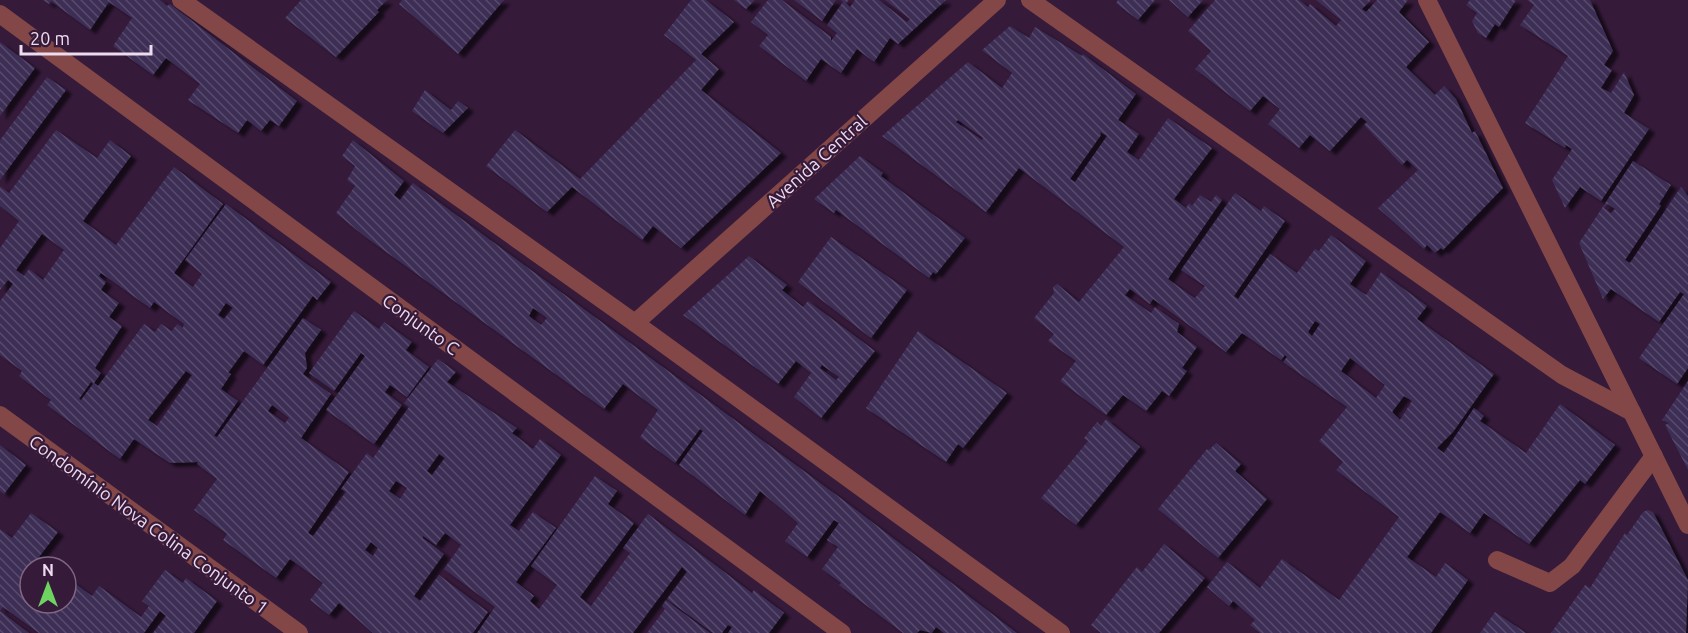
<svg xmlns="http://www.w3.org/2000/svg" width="1688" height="633" viewBox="0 0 1688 633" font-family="Ubuntu,sans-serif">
<defs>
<pattern id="building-back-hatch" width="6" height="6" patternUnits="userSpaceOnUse" patternTransform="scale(1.5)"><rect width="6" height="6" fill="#3d2d54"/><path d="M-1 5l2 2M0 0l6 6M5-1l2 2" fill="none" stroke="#594b6d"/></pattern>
<filter id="shadow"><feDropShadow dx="6" dy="4" stdDeviation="1.5" flood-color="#0009"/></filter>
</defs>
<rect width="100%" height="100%" fill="#351a3a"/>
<g fill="url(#building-back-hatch)" fill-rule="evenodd" filter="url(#shadow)">
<path d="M43,0H160L167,6L170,4L297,101L279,126L270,120L261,131L247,120L238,133L188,100L200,84L166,58L153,75L113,46L132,18L109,2L90,30L51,1L49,4Z"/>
<path d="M301,0H387L377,10L379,12L336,57L285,18Z"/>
<path d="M402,0H504L458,54L399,4Z"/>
<path d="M691,0H706L734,22L701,54L719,69L701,90L781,153L681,248L653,226L642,240L572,187L547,212L486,166L515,130L580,179L696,60L664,35Z"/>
<path d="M734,0H755L746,9Z"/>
<path d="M768,0H782L831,37V41L837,33L827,25L843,2L841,0H849L846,3L850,7L855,0H879L907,22L910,19L885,0H946L898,44L890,38L874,62L857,49L841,73L821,59L806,81L759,46L768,35L751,22Z"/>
<path d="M794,0H836L822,21Z"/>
<path d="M1118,0H1155L1138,20L1116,3Z"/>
<path d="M1169,0H1203L1188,17Z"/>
<path d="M1215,0H1299L1308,7L1310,4L1336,26L1341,20L1316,0H1371L1362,9L1366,12L1377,0H1408L1399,12L1429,42L1406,67L1435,95L1444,86L1456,99L1472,133L1475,131L1503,188L1443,250L1441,248L1435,253L1427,245L1424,249L1378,208L1418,170L1407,160L1402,165L1364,125L1367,122L1361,117L1330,151L1310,135L1299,148L1268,124L1280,109L1263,96L1250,111L1195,69L1211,51L1188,31Z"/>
<path d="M1470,0H1516L1499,27L1495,24L1486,38L1478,33L1472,21L1477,13L1466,5Z"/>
<path d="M1527,0H1590L1613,51L1604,65L1612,70L1601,88L1611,93L1624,72L1634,95L1624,113L1649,129L1601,201L1580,187L1565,208L1552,180L1572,149L1566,145L1565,148L1525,123L1568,56L1520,25L1534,5Z"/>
<path d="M1010,26L1029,38L1035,27L1082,56L1083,54L1136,94L1118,120L1139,134L1127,152L1139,160L1168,118L1212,148L1174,199L1186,208L1189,203L1192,206L1200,195L1211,202L1216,195L1222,200L1168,279L1190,295L1195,298L1205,286L1181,270L1235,193L1261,211L1264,206L1285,221L1234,296L1238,299L1270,254L1297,273L1315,249L1319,251L1331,235L1366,261L1350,284L1366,295L1381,272L1427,306L1417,319L1494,374L1453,432L1437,448L1444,453L1474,408L1484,416L1480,421L1526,453L1560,404L1615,445L1585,484L1580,480L1529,544L1484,513L1470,533L1440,512L1407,557L1436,577L1445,563L1468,580L1431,633H1260L1250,625L1255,620L1233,601L1229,606L1207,587L1227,562L1260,588L1282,559L1339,600L1399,517L1336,470L1343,462L1319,441L1347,407L1283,362L1287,357L1285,355L1281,360L1242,333L1226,352L1153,299L1150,304L1130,289L1125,295L1151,313L1155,307L1179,324L1177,332L1197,347L1182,368L1187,371L1169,396L1162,391L1146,411L1123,395L1106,415L1060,381L1076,361L1048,341L1054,334L1034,318L1054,293L1053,287L1057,284L1079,302L1124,247L1019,168L986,212L882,136L968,62L1002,88L1012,73L982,50ZM958,120L983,138L982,140L956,122ZM1100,132L1107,136L1075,182L1070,179L1101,135ZM1315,321L1320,324L1312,336L1308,332ZM1350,358L1385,385L1376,398L1341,371ZM1404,396L1412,401L1400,420L1392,412Z"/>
<path d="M0,42L35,68L0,116Z"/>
<path d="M47,77L66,90L0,180V140Z"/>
<path d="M425,90L451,110L458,101L468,108L443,133L412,111Z"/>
<path d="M56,130L97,158L110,140L131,156L83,221L116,245L174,167L223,204L174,273L193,287L202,274L185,260L226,204L331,282L317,300L313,296L263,365L244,351L228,373L231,374L221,389L238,401L214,436L217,437L303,318L321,330L305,353L307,368L303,374L331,394L301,438L349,472L308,533L313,536L346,492L341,489L367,453L373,458L409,407L404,403L438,359L456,372L447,382L517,428L512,433L533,449L540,439L561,455L510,525L519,531L533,512L556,528L516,582L534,596L530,601L539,609L557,585L531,566L595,476L617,491L608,504L634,523L580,597L591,606L630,553L623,548L648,514L752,593L754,590L784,613L769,633H728L732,627L728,625L722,633H713L667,599L687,572L682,567L633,633H477L495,607L444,569L461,545L445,533L436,545L423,536V538L444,554L414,596L420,601L439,575L488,612L473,633H373L339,603L329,615L310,600L323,583L290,559L276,578L223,540L227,534L194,510L217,479L197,464L198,462L170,463L134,439L120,459L47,405L51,400L19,376L22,371L0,355V301L13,284L8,280L0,290V248L19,221L0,206V186L9,193ZM42,234L64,250L43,280L29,269L24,276L16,270ZM101,273L150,308L154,302L184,324L183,328L177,324L172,331L161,324L155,332L144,324L98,386L94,383L101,373L95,368L122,326L109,317L119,303L101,290L106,282L99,276ZM226,303L233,308L224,319L218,315ZM186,371L192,375L157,426L148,420ZM91,382L93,384L81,400L79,399ZM272,405L289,418L285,423L268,411ZM439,454L445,458L432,475L427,471ZM396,481L407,488L400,499L389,491ZM371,542L378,548L373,556L365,550Z"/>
<path d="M353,140L404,181L394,195L400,200L413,183L846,502L1017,633H944L936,627L932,633L920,630L917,633H903L839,585L841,583L822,569L838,547L827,540L839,523L834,520L807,557L785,541L798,523L760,491L745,515L679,465L703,431L700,429L675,463L640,437L658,410L623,384L604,409L364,236L336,213L355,186L347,180L355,166L342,156ZM533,308L547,318L541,325L529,316Z"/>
<path d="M860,156L883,173L881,176L965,238L936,274L933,272L929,278L836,210L834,213L814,199Z"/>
<path d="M1633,161L1671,185L1659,204L1661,206L1625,260L1630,263L1681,187L1688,196V368L1677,384L1639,358L1684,294L1680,292L1659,322L1611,289L1603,299L1579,243ZM1608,204L1615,209L1611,213L1604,208Z"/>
<path d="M831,237L907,290L871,338L798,282Z"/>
<path d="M749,256L787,285L782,290L803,307L808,301L875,351L821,418L794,397L811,373L796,361L778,384L683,315ZM822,365L839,377L836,380L820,368Z"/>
<path d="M354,311L379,329L384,322L412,342L406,350L429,367L407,397L390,385L385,392L402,405L374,444L326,410L365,356L361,353L334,391L309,373Z"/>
<path d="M918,331L1007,393L963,448L958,444L946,462L866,408Z"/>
<path d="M1688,381V470L1665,425L1669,423L1662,420Z"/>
<path d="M1106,419L1140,447L1076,525L1041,498L1088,441L1084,438L1097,422L1101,426Z"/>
<path d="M1216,443L1241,464L1235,471L1267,499L1218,558L1158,509L1207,449L1209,450Z"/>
<path d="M0,445L26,465L4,494L0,491Z"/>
<path d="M1648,510L1653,512L1688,580L1686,633H1551L1585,585L1590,588L1625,533L1627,535L1643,512Z"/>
<path d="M31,513L58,532L39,557L52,567H30V603H66V577L92,596L99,586L141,617L149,606L142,601L165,570L183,583L186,578L217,601L194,633H153L166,616L160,611L144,633H39L3,607L0,611L29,633H0V529L12,538Z"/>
<path d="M1164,544L1205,578L1159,633H1101L1091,625L1137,567L1142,572Z"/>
<path d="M666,600L710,633H647L665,609L662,606Z"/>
<path d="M1495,612L1526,633H1480Z"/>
</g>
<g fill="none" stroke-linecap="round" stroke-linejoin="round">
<g stroke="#824746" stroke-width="18">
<path d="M181,0L635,323L1061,633"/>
<path d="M1030,0L1562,375L1632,412"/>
<path d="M1427,0L1688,525"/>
<path d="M0,14L842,633"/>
<path d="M635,323L997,0"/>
<path d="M0,415L299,633"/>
<path d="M1497,560L1550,583L1572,566L1654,456"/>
</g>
</g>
<g text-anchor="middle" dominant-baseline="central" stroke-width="4.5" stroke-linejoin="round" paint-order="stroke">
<g font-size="18" fill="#eddbf0" stroke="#351a3a">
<text transform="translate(816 161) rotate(-42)">Avenida Central</text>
<text transform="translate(421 324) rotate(36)">Conjunto C</text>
<text transform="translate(149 524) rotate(36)">Condomínio Nova Colina Conjunto 1</text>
</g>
</g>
<g transform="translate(48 585)"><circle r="28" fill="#351a3a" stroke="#7f6783" stroke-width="1.5"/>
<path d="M0-4.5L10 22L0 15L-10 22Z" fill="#6ed361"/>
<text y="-9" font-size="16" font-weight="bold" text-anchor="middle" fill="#eddbf0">N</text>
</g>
<path d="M21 45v9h130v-9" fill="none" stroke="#eddbf0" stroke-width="3"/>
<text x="30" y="45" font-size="18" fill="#eddbf0" stroke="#351a3a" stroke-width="4.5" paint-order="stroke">20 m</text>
</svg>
